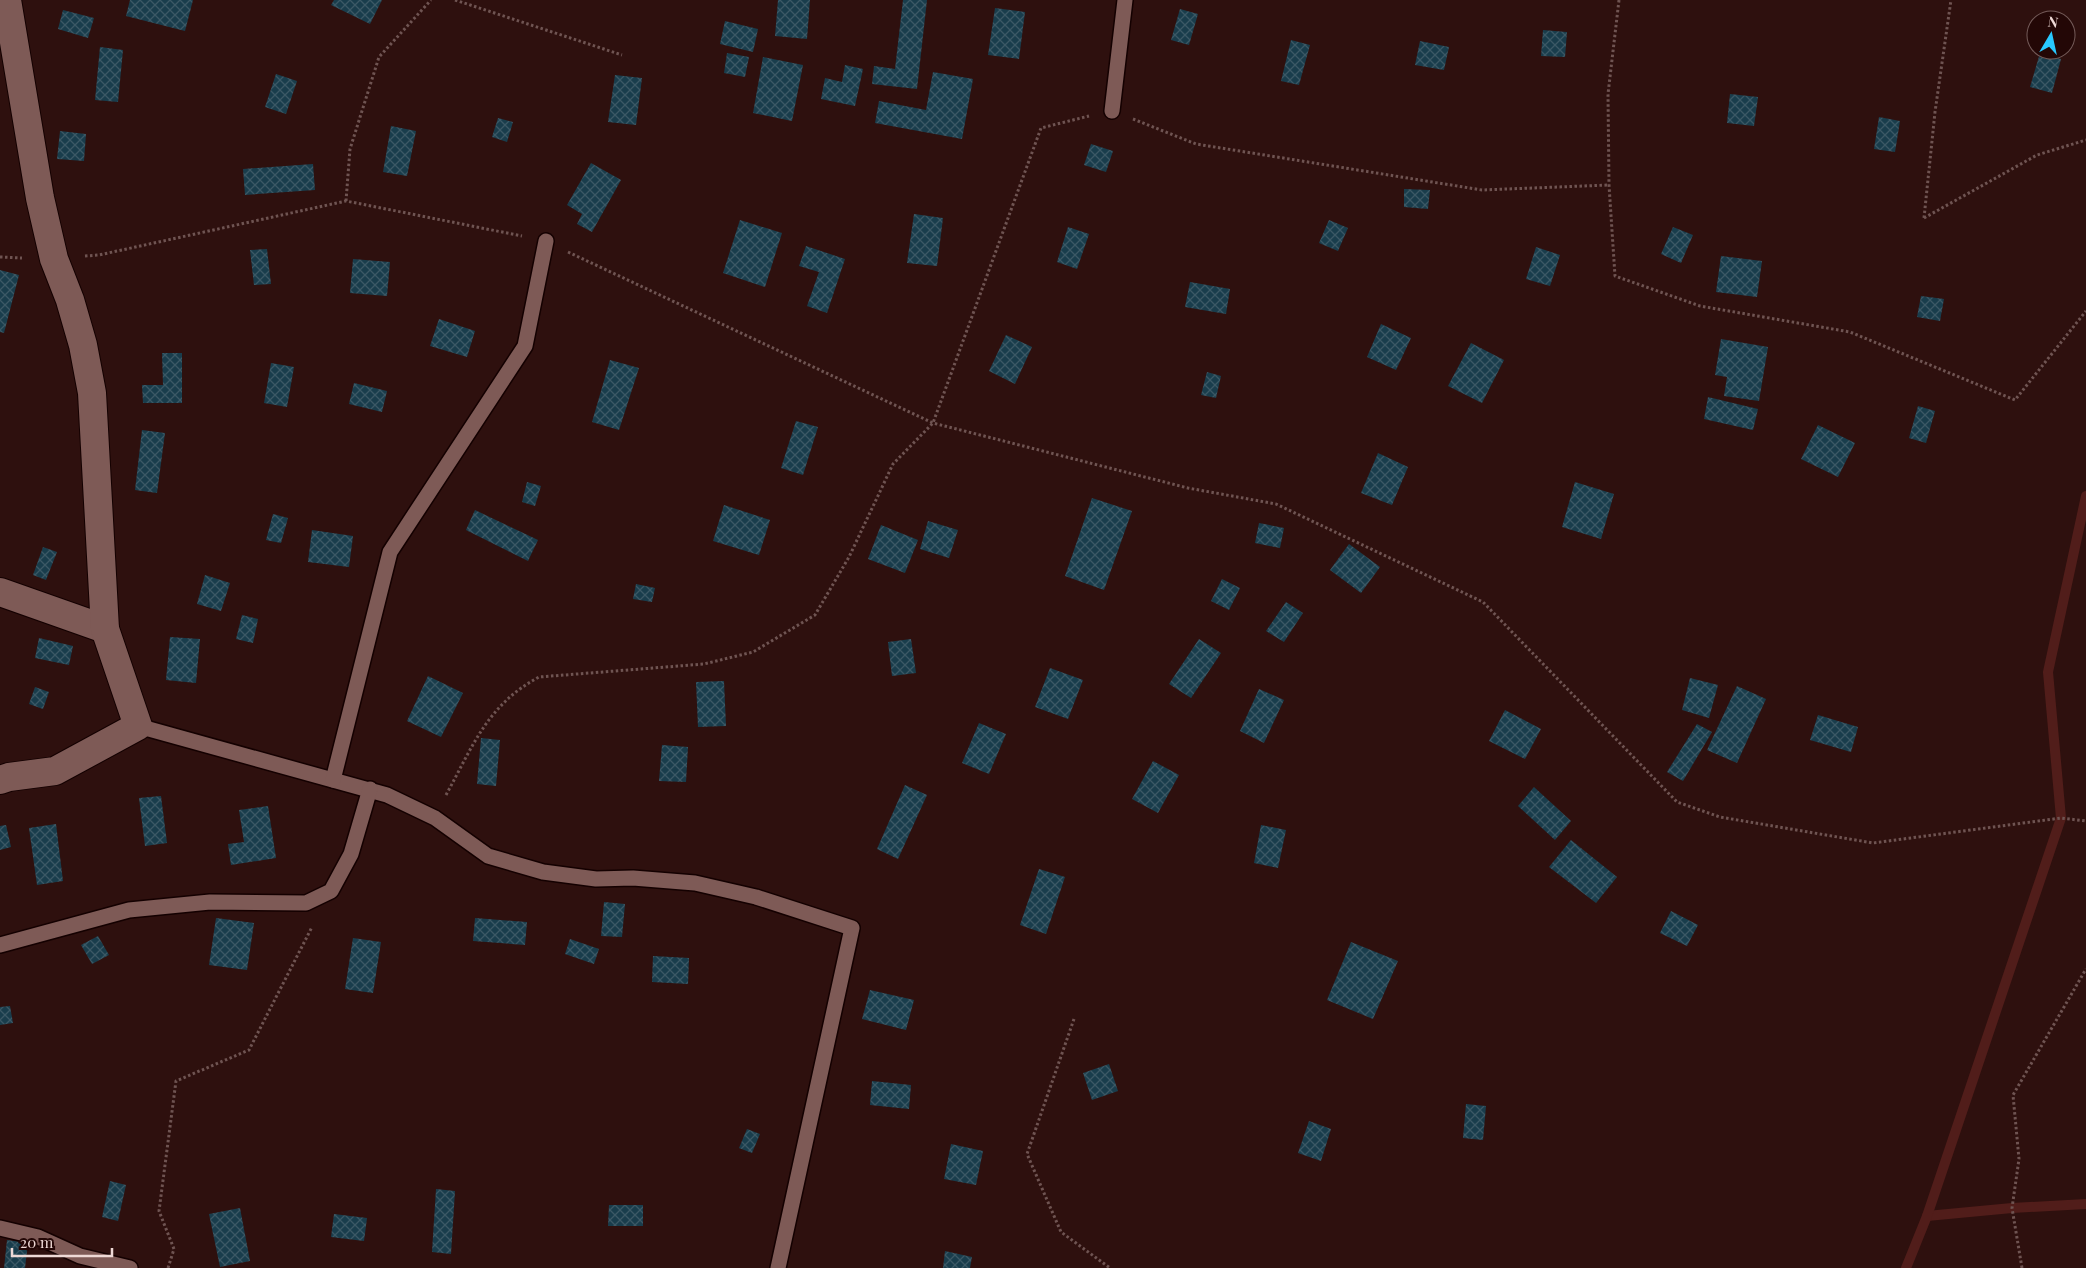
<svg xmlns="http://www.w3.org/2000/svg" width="2086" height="1268" viewBox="0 0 2086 1268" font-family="'Playfair Display',serif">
<defs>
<pattern id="building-cross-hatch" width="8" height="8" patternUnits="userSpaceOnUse" patternTransform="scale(1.25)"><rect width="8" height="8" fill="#193d4c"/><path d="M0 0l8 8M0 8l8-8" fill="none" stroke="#3b5865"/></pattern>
</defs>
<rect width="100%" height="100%" fill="#2e100e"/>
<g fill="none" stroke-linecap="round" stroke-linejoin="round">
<g stroke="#511d1a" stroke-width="10">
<path d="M1927,1216L2012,1208L2086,1204"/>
<path d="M1906,1268L1927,1216L2061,818L2048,672L2086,496"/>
</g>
</g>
<g fill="url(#building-cross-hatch)">
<path d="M130,0H193L185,31L126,16Z"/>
<path d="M334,0H382L370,24L331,5Z"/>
<path d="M778,0H810L807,39L775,36Z"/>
<path d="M903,0H927L917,89L872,84L874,66L895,69Z"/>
<path d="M995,8L1025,12L1019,59L988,55Z"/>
<path d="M1180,9L1198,14L1189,45L1171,40Z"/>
<path d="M63,10L94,18L88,38L58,29Z"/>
<path d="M725,21L758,29L753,52L720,44Z"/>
<path d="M1543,30L1567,32L1565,57L1541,56Z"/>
<path d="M1291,40L1310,45L1299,85L1281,81Z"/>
<path d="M1420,41L1449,47L1444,70L1415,65Z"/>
<path d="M100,47L123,50L118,102L95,100Z"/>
<path d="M727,53L749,57L745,77L724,73Z"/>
<path d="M2040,53L2061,59L2052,93L2030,87Z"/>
<path d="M763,57L803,65L792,121L753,113Z"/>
<path d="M845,65L863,69L855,106L821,99L825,78L842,82Z"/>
<path d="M933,72L973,79L962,139L875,123L879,101L926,110Z"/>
<path d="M276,74L297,81L286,114L265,107Z"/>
<path d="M615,75L642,78L636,125L608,122Z"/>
<path d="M1730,94L1758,97L1754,126L1727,123Z"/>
<path d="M1879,117L1900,121L1895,152L1874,149Z"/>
<path d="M498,118L513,122L507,142L492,137Z"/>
<path d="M391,126L416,131L407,176L383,172Z"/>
<path d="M60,131L86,134L84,161L57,159Z"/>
<path d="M1091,144L1113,151L1106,172L1084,165Z"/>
<path d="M591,163L621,180L592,232L577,224L582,214L567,205Z"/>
<path d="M313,164L315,190L245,195L243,169Z"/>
<path d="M1404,189L1430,190L1428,209L1404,207Z"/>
<path d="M914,214L943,218L937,266L907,263Z"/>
<path d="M740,220L782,233L765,287L723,273Z"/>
<path d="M1329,220L1348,228L1338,251L1319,243Z"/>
<path d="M1068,227L1089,234L1077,269L1057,262Z"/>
<path d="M1673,227L1693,235L1681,263L1661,254Z"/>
<path d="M806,246L845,259L827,313L807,306L819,272L799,266Z"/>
<path d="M1536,247L1560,255L1550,286L1526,279Z"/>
<path d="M267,249L271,284L254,285L250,250Z"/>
<path d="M1721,256L1762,261L1757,297L1716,292Z"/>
<path d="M353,259L390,262L387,296L350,293Z"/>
<path d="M0,270L19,275L4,333L0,332Z"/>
<path d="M1190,282L1230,289L1226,314L1185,307Z"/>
<path d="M1921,296L1944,299L1940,321L1917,317Z"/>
<path d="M439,319L475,331L467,357L430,346Z"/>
<path d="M1381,324L1411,338L1396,370L1367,357Z"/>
<path d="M1006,335L1032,347L1015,384L989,371Z"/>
<path d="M1721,339L1768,347L1759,401L1724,396L1727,377L1715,375Z"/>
<path d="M1471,343L1504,360L1482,403L1448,386Z"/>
<path d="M162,353H182V403H143L142,385H163Z"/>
<path d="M610,360L639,368L619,430L592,422Z"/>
<path d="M271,363L294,367L287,407L264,403Z"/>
<path d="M1207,372L1221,376L1216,398L1201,395Z"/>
<path d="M354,383L387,391L382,412L349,404Z"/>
<path d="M1708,397L1758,409L1753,430L1704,419Z"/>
<path d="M1918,406L1935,411L1926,443L1909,438Z"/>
<path d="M796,421L818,427L803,475L781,468Z"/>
<path d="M1818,425L1855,443L1838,477L1801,459Z"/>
<path d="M142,430L165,433L157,493L135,490Z"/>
<path d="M1378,453L1408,467L1392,505L1361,493Z"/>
<path d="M527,482L541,486L535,506L522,502Z"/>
<path d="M1575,482L1614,494L1601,539L1562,527Z"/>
<path d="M1092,498L1132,511L1104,590L1065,576Z"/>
<path d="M724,505L770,520L759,555L713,541Z"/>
<path d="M475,510L538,540L528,561L466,530Z"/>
<path d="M273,514L288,518L281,543L266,540Z"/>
<path d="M928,521L958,530L949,558L920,549Z"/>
<path d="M1259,523L1284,528L1280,548L1255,543Z"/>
<path d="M881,525L918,540L905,573L868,559Z"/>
<path d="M312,530L353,536L349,567L308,562Z"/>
<path d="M1349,544L1380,567L1361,593L1330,570Z"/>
<path d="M43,547L57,552L46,580L33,575Z"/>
<path d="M205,575L230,583L221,611L197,604Z"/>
<path d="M1222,579L1240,588L1229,610L1211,601Z"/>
<path d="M636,584L655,588L652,602L633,599Z"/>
<path d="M1286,602L1303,613L1284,642L1266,631Z"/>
<path d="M242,615L258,619L253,643L236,639Z"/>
<path d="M170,637L200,639L196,683L166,680Z"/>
<path d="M39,638L73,646L69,665L35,658Z"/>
<path d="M911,639L916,673L892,676L888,642Z"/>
<path d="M1199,639L1221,653L1191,698L1169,684Z"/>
<path d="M1050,668L1083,680L1068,719L1035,707Z"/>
<path d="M428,676L463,693L441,737L407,721Z"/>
<path d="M1690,678L1718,685L1709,718L1682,710Z"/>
<path d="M724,681L726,726L698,727L696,682Z"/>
<path d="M1737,686L1766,699L1737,763L1707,750Z"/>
<path d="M35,687L49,692L43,709L29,704Z"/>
<path d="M1259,689L1284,700L1264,743L1240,731Z"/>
<path d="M1505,710L1541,729L1525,759L1489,741Z"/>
<path d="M1818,715L1858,727L1851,752L1810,740Z"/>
<path d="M979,723L1006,734L989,774L962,763Z"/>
<path d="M1697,724L1712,732L1683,781L1667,772Z"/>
<path d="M481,738L500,740L496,786L477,784Z"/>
<path d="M662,745L688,747L686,782L659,781Z"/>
<path d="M1153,761L1179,775L1158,813L1132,799Z"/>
<path d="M905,785L927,795L898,859L877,849Z"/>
<path d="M1534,787L1571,821L1555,840L1518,806Z"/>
<path d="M161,796L167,843L145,846L139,798Z"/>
<path d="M268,806L276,858L231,865L228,844L244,842L239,810Z"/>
<path d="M56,824L63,881L37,885L29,828Z"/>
<path d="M6,825L11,847L0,850V826Z"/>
<path d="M1261,825L1286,830L1278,868L1254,863Z"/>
<path d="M1571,840L1617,877L1596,903L1549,867Z"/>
<path d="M1039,869L1065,877L1046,934L1020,925Z"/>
<path d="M604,902L625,904L622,937L601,936Z"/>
<path d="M1671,911L1698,925L1687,946L1660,933Z"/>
<path d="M216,918L254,923L247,970L209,965Z"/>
<path d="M475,918L527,922L525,945L473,941Z"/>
<path d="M98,936L109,955L92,964L81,945Z"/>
<path d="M353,938L381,942L373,993L345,989Z"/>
<path d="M570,939L599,949L594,964L565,954Z"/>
<path d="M1351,942L1398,961L1373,1019L1327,1000Z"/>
<path d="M653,956L689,958L688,984L652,982Z"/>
<path d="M870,990L914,1000L906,1030L862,1019Z"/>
<path d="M10,1006L13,1023L0,1025V1007Z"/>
<path d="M1109,1064L1118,1091L1092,1100L1083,1073Z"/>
<path d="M872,1081L911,1085L909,1109L870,1105Z"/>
<path d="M1466,1104L1486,1106L1483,1140L1463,1138Z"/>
<path d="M1309,1121L1331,1129L1321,1161L1298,1153Z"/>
<path d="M747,1129L760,1134L752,1153L739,1148Z"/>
<path d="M951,1144L983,1151L976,1185L944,1179Z"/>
<path d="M110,1181L126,1185L118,1221L102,1217Z"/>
<path d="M436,1189L455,1191L451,1254L432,1252Z"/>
<path d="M609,1205H643V1226H608Z"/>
<path d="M240,1208L250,1261L220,1267L209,1214Z"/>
<path d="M334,1214L367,1218L364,1241L331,1237Z"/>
<path d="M7,1240L28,1243L25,1268H4Z"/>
<path d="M945,1251L972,1257L970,1268H943Z"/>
</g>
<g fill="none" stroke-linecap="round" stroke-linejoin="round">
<defs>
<g id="lane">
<path d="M1112,111L1125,0"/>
<path d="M138,726L387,795L435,818L488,856L543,872L596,879L633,878L695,883L756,897L852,928L778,1268"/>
<path d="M333,780L390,552L525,346L546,241"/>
<path d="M0,945L129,910L210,902L306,903L331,891L351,854L370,789"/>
<path d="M0,1228L38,1237L80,1256L130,1268"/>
</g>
<g id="street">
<path d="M0,592L105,629"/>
<path d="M0,780L9,777L55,771L138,726L105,629L92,393L83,345L70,300L54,259L40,198L7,0"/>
</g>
</defs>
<use href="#lane" stroke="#140000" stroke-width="18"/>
<use href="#street" stroke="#140000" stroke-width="30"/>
<g stroke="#6f5452" stroke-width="3" stroke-dasharray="2.5 2.5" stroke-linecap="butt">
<path d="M455,0L622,55"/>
<path d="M1619,0L1608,94L1609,185L1615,276L1700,306L1850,332L2015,400L2086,311"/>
<path d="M1133,119L1196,144L1482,190L1609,185"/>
<path d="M346,201L350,149L379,57L431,0"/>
<path d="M1924,218L1935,112L1951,0"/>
<path d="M1924,218L2037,155L2086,140"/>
<path d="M568,252L933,423L1188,488L1276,504L1483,602L1677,802L1720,817L1873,843L2061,818L2086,821"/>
<path d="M85,256L99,255L346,201L522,236"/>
<path d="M0,257L22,258"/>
<path d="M446,795C473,746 487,705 539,677L704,664L753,652L815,615L849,557L893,464L933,423L1041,128L1089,116"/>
<path d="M1074,1019L1027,1154L1061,1232L1110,1268"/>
<path d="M168,1268L174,1249L159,1211L176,1081L249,1050L312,927"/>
<path d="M2022,1268L2012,1208L2019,1159L2013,1095L2086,969"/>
</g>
<use href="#lane" stroke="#7e5a56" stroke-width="15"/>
<use href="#street" stroke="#7e5a56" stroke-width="28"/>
</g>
<g transform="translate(2051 35) rotate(9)"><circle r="24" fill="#230706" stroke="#745b59"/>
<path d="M0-4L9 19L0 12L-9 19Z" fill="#28c8ff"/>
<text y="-8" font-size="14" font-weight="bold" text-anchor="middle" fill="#eed9d6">N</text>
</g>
<path d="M12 1248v8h100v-8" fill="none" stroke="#eed9d6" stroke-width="2.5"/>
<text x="20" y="1248" font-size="15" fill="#eed9d6" stroke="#230706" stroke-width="4" paint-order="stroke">20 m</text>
</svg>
